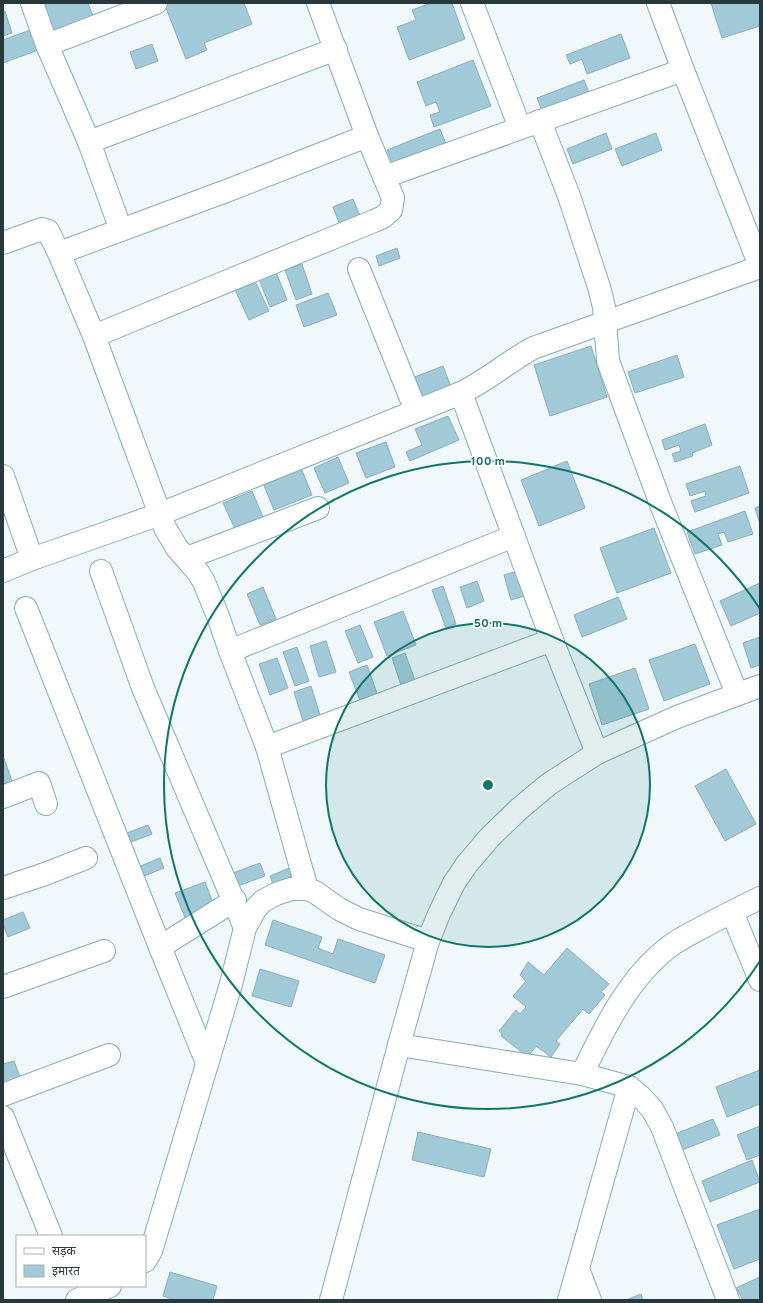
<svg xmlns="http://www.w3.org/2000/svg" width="763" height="1303" viewBox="0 0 763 1303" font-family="Overpass,'Noto Sans Devanagari',sans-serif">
<rect width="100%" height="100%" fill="#f0f8fb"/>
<g fill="#a2c9d7" stroke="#89afbc">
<path d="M40,3H88L95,21L53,37Z"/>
<path d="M164,3H244L252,24L204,43L207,50L186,59Z"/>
<path d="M431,3H452L465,39L409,60L397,27L416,20L412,10Z"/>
<path d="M711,3H760V26L722,38Z"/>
<path d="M5,11L12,33L3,36V12Z"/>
<path d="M33,29L41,49L3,63V40Z"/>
<path d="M621,34L630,58L587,74L582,59L570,64L566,55Z"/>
<path d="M152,44L158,61L136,69L130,52Z"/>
<path d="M473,60L491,106L434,127L430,115L440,112L436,102L426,106L417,82Z"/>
<path d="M584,80L592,100L545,118L537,98Z"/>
<path d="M440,129L448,149L395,170L387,150Z"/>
<path d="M606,133L612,149L573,164L567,149Z"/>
<path d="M656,133L662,150L622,166L615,149Z"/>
<path d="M353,199L364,225L343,233L333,207Z"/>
<path d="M397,248L400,258L379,266L376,256Z"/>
<path d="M302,264L312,294L296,300L285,270Z"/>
<path d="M276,272L287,300L270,307L259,279Z"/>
<path d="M255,281L269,311L249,320L235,290Z"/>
<path d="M328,293L337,315L304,327L296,305Z"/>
<path d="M591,346L607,397L550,416L534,365Z"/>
<path d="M677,355L684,377L635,393L628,372Z"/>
<path d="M443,366L454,395L423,407L412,378Z"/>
<path d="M448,416L459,440L410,461L406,452L422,445L415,429Z"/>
<path d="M705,424L712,445L692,453L693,456L675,462L672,454L681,451L679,445L665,450L662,440Z"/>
<path d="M386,442L395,467L366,478L356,453Z"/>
<path d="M338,457L349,483L325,493L314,468Z"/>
<path d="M567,461L585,508L539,526L521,480Z"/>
<path d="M740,466L749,493L695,512L691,501L706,496L705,491L690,496L686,484Z"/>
<path d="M301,468L312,495L274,510L263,483Z"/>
<path d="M252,491L263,517L235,529L223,503Z"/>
<path d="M760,506V524L755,508Z"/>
<path d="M745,511L753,534L728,542L724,532L718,534L722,545L695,554L687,532Z"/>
<path d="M654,528L671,573L617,593L600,548Z"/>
<path d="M521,570L528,595L511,600L504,575Z"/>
<path d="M477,581L484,601L467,608L460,587Z"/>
<path d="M760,583V613L731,626L720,601Z"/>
<path d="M443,586L456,624L446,628L432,590Z"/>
<path d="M263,587L276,619L260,625L247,594Z"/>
<path d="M618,597L627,619L582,637L574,615Z"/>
<path d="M403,611L416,645L387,656L374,622Z"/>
<path d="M360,625L373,657L358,663L345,631Z"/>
<path d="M760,637V665L751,668L743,643Z"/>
<path d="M326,641L336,672L319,677L310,646Z"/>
<path d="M695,644L710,684L664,701L649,660Z"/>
<path d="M297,647L309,681L295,686L283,652Z"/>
<path d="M405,653L416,683L402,688L392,658Z"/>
<path d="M277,658L288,688L270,695L259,664Z"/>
<path d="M367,665L378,696L361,703L349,672Z"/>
<path d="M635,668L649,709L602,725L589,684Z"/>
<path d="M311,686L320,715L303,721L294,692Z"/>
<path d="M3,756L14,786L3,790Z"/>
<path d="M726,769L756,824L725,841L695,786Z"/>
<path d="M148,825L152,834L131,842L127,833Z"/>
<path d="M160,858L164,868L142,877L138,867Z"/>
<path d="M260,863L265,876L238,886L233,873Z"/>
<path d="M297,865L303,881L276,892L270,876Z"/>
<path d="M205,882L215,908L186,920L175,893Z"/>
<path d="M23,912L30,928L8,937L3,924V920Z"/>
<path d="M273,920L322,937L318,948L333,954L338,939L385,955L375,983L265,945Z"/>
<path d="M567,948L609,984L601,992L605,995L589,1014L583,1009L556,1041L560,1044L551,1057L536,1046L528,1057L501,1036L502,1034L499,1031L516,1010L520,1014L526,1007L513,996L526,981L520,975L528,962L544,975Z"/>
<path d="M260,969L299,981L291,1007L252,996Z"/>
<path d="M14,1061L23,1085L3,1092V1064Z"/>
<path d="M760,1070V1104L727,1117L716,1087Z"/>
<path d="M713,1119L720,1135L677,1152L670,1136Z"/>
<path d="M760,1126V1155L747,1160L737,1135Z"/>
<path d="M418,1132L491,1149L484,1177L412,1160Z"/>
<path d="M752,1160L760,1182L710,1202L702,1181Z"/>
<path d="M760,1209V1259L734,1269L717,1225Z"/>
<path d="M170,1272L217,1286L213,1300H175L163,1296Z"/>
<path d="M760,1277V1300H743L736,1288Z"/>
<path d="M641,1294L643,1300H626Z"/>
</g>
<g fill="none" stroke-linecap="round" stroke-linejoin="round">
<defs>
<g id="minor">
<path d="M32,3L47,45L89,142L121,230"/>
<path d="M472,3L520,128"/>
<path d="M658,3L683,70L760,266"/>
<path d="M47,45L156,3"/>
<path d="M540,121L569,196L599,287L604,307L608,361L662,507L737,694"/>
<path d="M89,142L336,49"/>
<path d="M384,177L683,70"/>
<path d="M3,243L42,229L48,231L59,253L94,336L165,528L177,548L198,572L204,582L219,619L230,651L267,747L307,889"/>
<path d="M59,253L229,190L367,136"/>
<path d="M359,269L416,411"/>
<path d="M94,336L374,221L383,217L391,210L393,198L367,136L318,3"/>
<path d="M461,393L552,640L597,753"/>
<path d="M3,476L32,559"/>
<path d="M187,558L318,508"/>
<path d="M3,571L32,559L160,514L461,393C486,381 508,362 533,348L760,267"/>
<path d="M101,571L143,688L245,928"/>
<path d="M26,608L160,947L207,1063"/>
<path d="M230,651L514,536"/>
<path d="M267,747L552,640"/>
<path d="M3,797L39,783L46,804"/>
<path d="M3,888L45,874L86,858"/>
<path d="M732,912L760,980"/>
<path d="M160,947L235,900"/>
<path d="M3,987L104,951"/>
<path d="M399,1045L582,1074L629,1087L641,1097L652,1109L662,1127L728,1300"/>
<path d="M582,1074C604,1029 628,978 669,947C679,939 692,933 703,927C722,917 741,907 760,898"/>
<path d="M3,1095L109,1055"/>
<path d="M3,1117L51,1236"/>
<path d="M145,1261L151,1251L231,984L245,928L256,908L263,901L276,894L291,889H307L315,892L339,909L359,919L428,941"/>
<path d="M578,1269L590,1300"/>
<path d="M77,1300L110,1286"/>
<path d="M331,1300L399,1045L428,941L439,914L454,883L467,864L490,837L519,809L549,784L597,753L677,717L760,686"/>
<path d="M569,1300L629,1087"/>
</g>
</defs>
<use href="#minor" stroke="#87aeba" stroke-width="24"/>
<use href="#minor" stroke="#fff" stroke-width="22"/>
</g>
<circle cx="488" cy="785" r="162" fill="#0f766e" fill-opacity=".12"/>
<g fill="none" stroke="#0f766e" stroke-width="2">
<circle cx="488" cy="785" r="162"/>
<path d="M760 961A324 324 0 1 1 760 609"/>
</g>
<circle cx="488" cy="785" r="6" fill="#0f766e" stroke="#fff" stroke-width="2"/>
<g font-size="12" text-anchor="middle" font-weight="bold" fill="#0f766e" stroke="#fff" stroke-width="3.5" stroke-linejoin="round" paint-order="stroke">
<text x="488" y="465">100 m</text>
<text x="488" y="627">50 m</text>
</g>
<rect width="763" height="1303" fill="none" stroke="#28383d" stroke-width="8"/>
<rect x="16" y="1235" width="130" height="52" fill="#ffffff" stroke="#a9afb1"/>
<rect x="24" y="1248" width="20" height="6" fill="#ffffff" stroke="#a9afb1"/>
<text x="52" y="1255" font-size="12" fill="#28383d">सड़क</text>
<rect x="24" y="1265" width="20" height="12" fill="#a2c9d7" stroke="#a9afb1"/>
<text x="52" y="1275" font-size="12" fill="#28383d">इमारत</text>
</svg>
